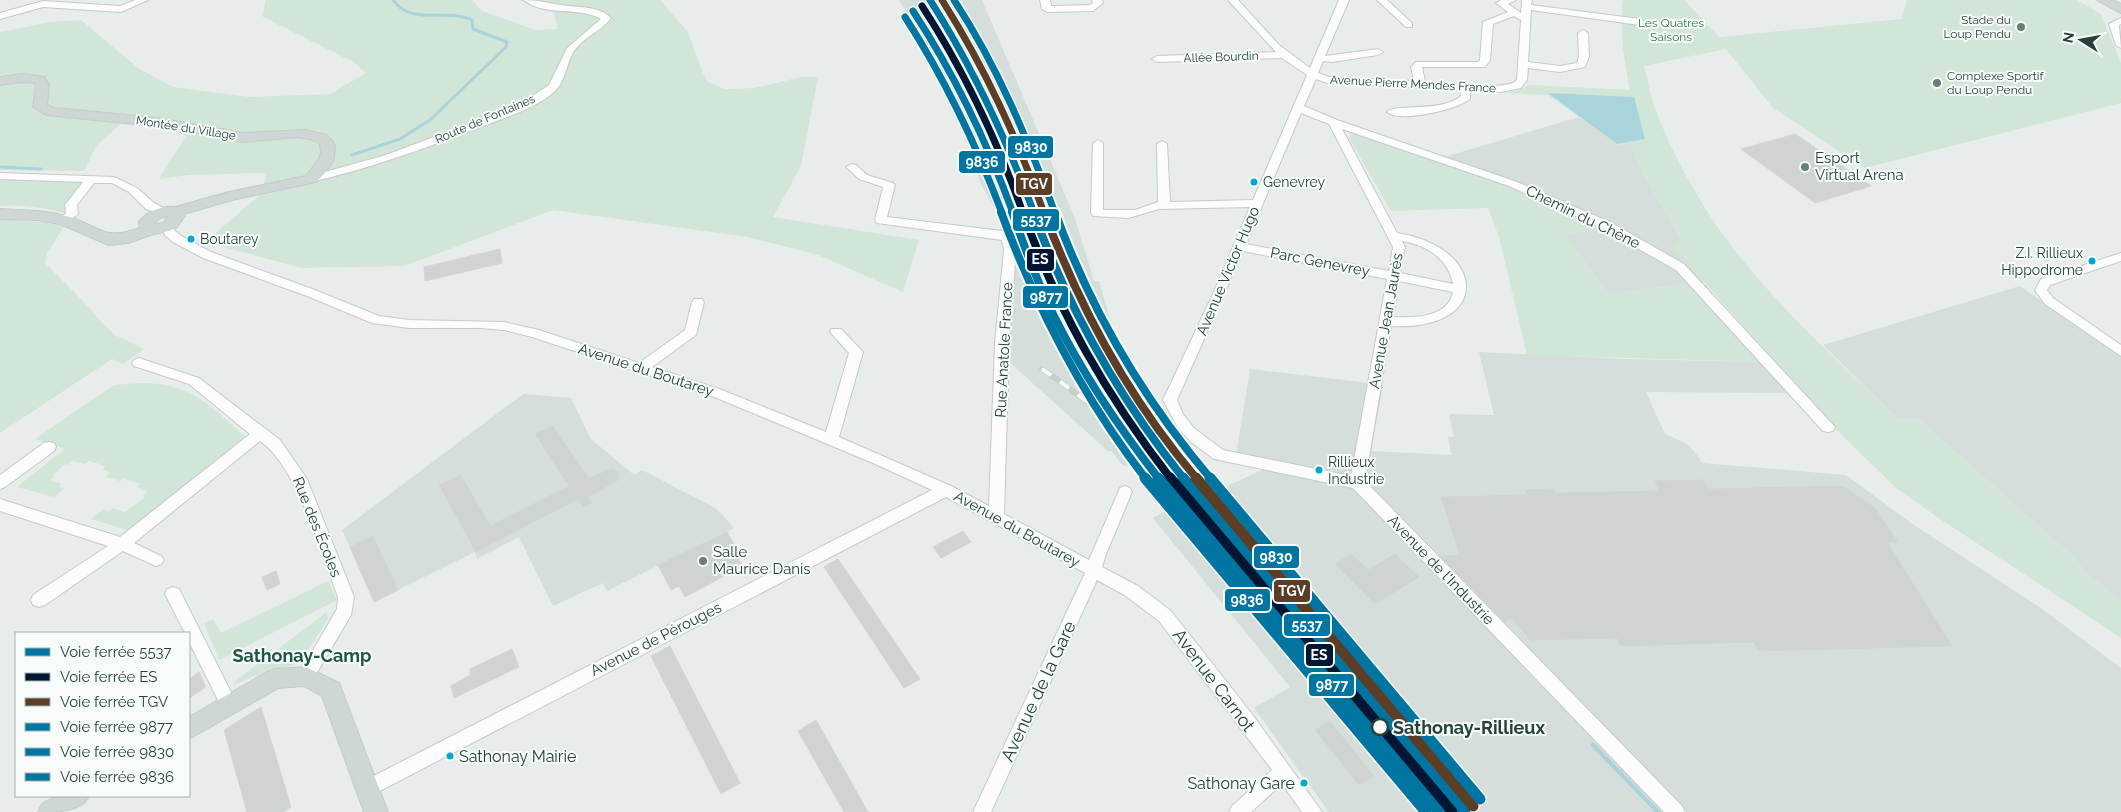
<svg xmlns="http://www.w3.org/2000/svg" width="2121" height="812" viewBox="0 0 2121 812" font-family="Raleway,sans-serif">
<rect width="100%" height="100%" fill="#e8edeb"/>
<g fill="#d6dedb">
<path d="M899,0H982L1075,218L1094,281H1099L1120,352L1123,353L1143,404L1148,412L1157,416L1205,484L1208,483L1214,492L1262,470L1263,459L1236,455L1250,369L1370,383L1383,387L1371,451L1451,455L1448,437H1454L1449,414L1494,415L1479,352L1630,359L1766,362L1795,393L1646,392L1665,434L1686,443L1694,451L1702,463L1846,475L1914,525L2041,608L2121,668V812H1329L1254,708L1290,687L1153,518L1175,505L1147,470L1122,465L1112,451H1108L1008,361L1015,244L1010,234L1000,232V217L980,183L968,133L947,85L927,45Z"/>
<path d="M1579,117L1618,145L1630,143L1647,180L1681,239L1671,250L1684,256L1693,270L1704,282L1608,294L1564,233L1616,226L1589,212L1577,209L1441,158Z"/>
<path d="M2020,286L2121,357V602L2089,575L2069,553L1917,418L1899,420L1823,345Z"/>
<path d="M523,394L571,398L591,439L634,475L642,470L652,475L717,509L734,528L607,591L603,583L553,606L519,537L477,559L475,552L374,602L342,530Z"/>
</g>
<g fill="#d1e6d8">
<path d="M265,0H472L482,11L536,30L558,29L553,10L533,6L518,0H660L688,32L703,73L708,82L724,89L754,88L801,77H818L801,166L773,217L919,240L903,292L818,255L747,237L553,210L405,266L301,268L205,242L262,193L266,173L189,175L159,179L186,136L171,128L123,122L97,145L84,171L0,170V32L51,22L81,20L138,68L173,87L250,97L330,94L366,73L353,62L263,17Z"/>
<path d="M1623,0H1684L1719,37L1901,19L1907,0H2077L2101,14L2121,63V103L1865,168L1773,108L1726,49L1644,66C1647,76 1649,86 1651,96C1661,127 1676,158 1692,186C1743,278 1825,347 1899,420L1917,418L2069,553L2089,575L2121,602V638L1940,519L1895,487L1838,431L1693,270L1685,256L1670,250L1681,239L1647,180L1630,143L1618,145L1548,95L1505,93L1520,90L1529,85L1630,90C1624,61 1619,29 1623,0Z"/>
<path d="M1356,133L1497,182L1606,229L1565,234L1608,294L1688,284L1766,362L1527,355L1499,237L1488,208L1391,211L1349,138L1351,134Z"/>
<path d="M0,177L86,179L68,214C45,208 24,204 0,206Z"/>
<path d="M0,219L42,222L64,226L47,253L45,263L84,302L104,325L115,335L144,349L123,364L112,359L0,433Z"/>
<path d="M140,383C194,383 209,406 248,439L137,527L127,530L91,519L103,509L110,511L113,508L125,512L145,497L143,496L148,491L137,487L140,484L123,479L120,481L105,477L110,472L102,470L106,466L89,461L85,464L73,461L68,465L65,464L53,475L55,476L50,480L61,484L59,487L64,489L54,497L17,487L65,449L35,439L114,385Z"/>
<path d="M328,581L337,600L219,660L204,623L213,619L221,633Z"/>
<path d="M327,612L328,619L303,659L294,665L273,669L233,685L234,682Z"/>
</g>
<path fill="#a9d4db" d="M1548,93L1634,97L1645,139L1617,144Z"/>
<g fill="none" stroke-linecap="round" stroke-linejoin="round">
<g stroke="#a9d4db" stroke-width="3">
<path d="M352,155L400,139L430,120L506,47L507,42L473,29L472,20C448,8 410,26 393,0"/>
<path d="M0,167L41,169"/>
</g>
<path stroke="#a9d4db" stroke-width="4.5" d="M1593,745L1658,812"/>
</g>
<g fill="#cfd4d2" stroke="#d1d6d4">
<path d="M1795,134L1871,186L1815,203L1741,149Z"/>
<path d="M500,249L502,263L425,281L424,267Z"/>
<path d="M553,426L588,478L612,469L619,472L618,480L588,497L592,502L583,507L578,499L476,552L439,485L461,475L490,526L569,486L535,434Z"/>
<path d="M1703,480L1708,489L1843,486L1875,508L1898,542H1887L1952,646L1758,651L1754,642L1620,646L1617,638L1529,640L1527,635L1511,618L1505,622L1440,556L1460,555L1441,497L1527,495L1525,490L1553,489L1555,493L1659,491L1655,481Z"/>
<path d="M963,531L971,542L941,558L933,547Z"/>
<path d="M727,532L741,556L738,558L743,566L685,597L679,586L671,590L658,565Z"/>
<path d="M373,536L398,590L374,602L350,547Z"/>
<path d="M1351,554L1368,570L1395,554L1419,577L1375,604L1335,564Z"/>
<path d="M838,559L920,679L904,688L824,567Z"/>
<path d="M276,571L280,584L267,590L262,577Z"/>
<path d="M670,646L740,783L721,794L651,656Z"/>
<path d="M512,649L519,667L454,698L451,686L470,675V669Z"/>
<path d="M199,672L206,687L189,698V679Z"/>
<path d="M261,707L291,807L283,812H247L224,730Z"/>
<path d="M816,720L868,812H844L798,731Z"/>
<path d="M1330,721L1374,776L1359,785L1315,730Z"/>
</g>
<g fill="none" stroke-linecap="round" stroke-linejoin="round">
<defs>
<g id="minor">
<path d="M135,0H148L121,12L43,7L0,19V13L43,1L120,6Z"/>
<path d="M524,0C537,0 548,3 561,5C577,8 598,5 611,18C601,32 583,37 574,51C566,64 566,81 554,92C533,110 503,118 478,128C423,149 368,169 311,182L307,181L305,179L307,177L386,155L495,114L526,100L549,85L567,48L601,19C580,6 543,17 524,0Z"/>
<path d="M1040,0H1050L1051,6L1090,5L1093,3L1092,0H1102L1103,3L1093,11L1047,12L1042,9Z"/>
<path d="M1228,0H1238L1279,45L1310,68L1339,0H1349L1325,56L1378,49L1383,52L1378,55L1332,62L1323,61L1318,73L1329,77L1414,81L1411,67L1416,62H1478L1480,60L1483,22L1508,12L1496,3L1501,0H1516L1508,4L1521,13L1522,0H1532L1531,5L1640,19L1645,22L1640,25L1531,10L1528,62L1560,66L1577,63L1579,57L1578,33L1583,30L1588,33L1589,57L1585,67L1560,72L1528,68L1527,80L1521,88L1501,92L1470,90V99C1457,110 1399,123 1387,112C1396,103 1440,113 1461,96L1460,90L1327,83L1316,79L1304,106L1337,120L1517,182L1610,222L1684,264L1835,427L1833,431L1828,432L1823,431L1676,270L1602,228L1509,186L1342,129L1397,233C1487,247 1493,331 1391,326L1365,481L1682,806L1685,812H1664L1353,488L1214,459L1191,442L1178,428L1163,400L1213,294L1250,207L1159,209L1128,218L1093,216L1091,213L1093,143L1098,140L1103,143V210H1135L1158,202L1157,144L1162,141L1167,144L1170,202L1253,200L1307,75L1282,58L1157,62L1152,59L1157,56L1276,52ZM1514,16L1521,20L1517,80C1507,92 1442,83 1425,82L1422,67H1485L1490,60L1493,24ZM1301,113L1329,124L1393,247L1389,271L1246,244ZM1402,241C1426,245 1448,258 1453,284L1400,273L1405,247ZM1243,251L1387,279L1351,476L1223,450L1194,428L1183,414L1177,400ZM1399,281L1453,292C1448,318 1414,318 1393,317Z"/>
<path d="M1377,0H1387L1412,23V27H1406Z"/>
<path d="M2121,18V24L2119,25L2121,48L2116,45L2109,24Z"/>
<path d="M852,164L856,165L867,175L893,183L895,185L887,217L1002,231L1011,235L1016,250L1009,343L1004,514L1089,560L1120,488L1125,486L1130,488L1132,492L1106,554L1102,567L1138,586L1171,611L1252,714L1322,812H1302L1282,784L1251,812H1229L1232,806L1272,770L1159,621L1126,596L1097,580L991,812H973L1085,573L946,497L372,795L366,798L360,795L357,789L360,783L932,490L873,463L712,396L532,337L504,330L480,328H409L372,323L307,296L203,258L173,242L165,235L161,226L163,223H171L174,230L181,236L211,252L315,290L379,316L409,320L504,322L539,330L639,363L685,330L692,302L694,299H702L704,302L696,335L652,367L722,390L826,432L849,353L830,332L831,329H841L863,352L839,437L951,486L989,506L995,343L1004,250L1002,240L877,223L875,220L883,187L859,179L846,167Z"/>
<path d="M0,173L114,177L137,188L154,203L171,212L165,216L146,209L129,192L112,183H94L77,205L78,214L64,224L58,220L66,213L65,205L83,182L0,179Z"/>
<path d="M2121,253V261L2050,285L2047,290L2053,298L2121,345V356L2045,304L2035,290L2041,279Z"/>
<path d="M139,358L199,378L280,440L307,479L354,597L351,615L312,681L306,683L300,681L298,676L337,609L338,597C322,555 297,466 260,441L134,543L161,556L164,560L161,564L156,566L123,551L45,605L39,607L33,605L31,600L33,595L108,546L0,511V499L120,537L250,434L189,384L134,366L132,363L134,360Z"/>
<path d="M49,442L54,443L56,447L54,451L5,487L0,489V475L44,443Z"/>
<path d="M173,587L179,589L235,700L238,705L235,710L229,713L223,710L189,642V633H185L165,594L167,589Z"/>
</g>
<g id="major">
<path d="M2097,0H2112L2121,4V13Z"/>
<path d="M22,74L44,77L49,85L47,105L54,108L158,118L243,133L306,130L326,135L333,142L335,147L334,159L325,173L316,182L232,200L184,214L185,216L177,227L169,231L154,234L128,243L109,245L104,243L60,224L37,220L0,219V209C22,210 44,210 66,216C100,225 101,242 140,228L139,222C146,212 162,205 175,207L229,192L306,176L319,159L321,153L320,144L311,139L297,137L243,142L173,128L46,115L33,107L36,85L35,83L22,82L0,85V77ZM169,216L163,223L153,224L160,218Z"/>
<path d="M306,667L339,683L388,812H364L322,696L304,686L278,688L189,739V717L267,672L275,669Z"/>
<path d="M57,796H89C81,812 57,812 38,812L42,804Z"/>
</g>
</defs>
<use href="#minor" stroke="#c5cac8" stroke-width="2"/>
<use href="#major" stroke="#c3ccc9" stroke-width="2"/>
<use href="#minor" fill="#fcfcfc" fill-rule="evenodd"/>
<use href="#major" fill="#cfd7d5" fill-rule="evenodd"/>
<defs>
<path id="rail-far1" d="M1042,369C1089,401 1131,436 1169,479"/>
<path id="rail" d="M1168,478L1186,501"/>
</defs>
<use href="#rail-far1" stroke="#c9cdcc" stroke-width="5.5"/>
<use href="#rail" stroke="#c9cdcc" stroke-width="6"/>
<use href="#rail-far1" stroke="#f7fbf9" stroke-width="4" stroke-dasharray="11" stroke-linecap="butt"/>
<use href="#rail" stroke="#f7fbf9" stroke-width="4.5" stroke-dasharray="13" stroke-linecap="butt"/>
<defs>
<path id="rail-1-far2" d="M930,0C973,68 1006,138 1034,213"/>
<path id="rail-1-far1" d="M1033,212C1069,310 1119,398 1184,479"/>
<path id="rail-1" d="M1183,478L1465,812"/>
<path id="rail-2-far2" d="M922,6C965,72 997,140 1023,213"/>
<path id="rail-2-far1" d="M1023,212C1058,312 1107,396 1171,479"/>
<path id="rail-2" d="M1170,478L1452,812"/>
<path id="rail-3-far2" d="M942,0C986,70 1016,136 1044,213"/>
<path id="rail-3-far1" d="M1044,212C1080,309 1130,400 1197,479"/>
<path id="rail-3" d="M1196,478L1473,806"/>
<path id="rail-4-far2" d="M913,11C955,75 987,142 1013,213"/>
<path id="rail-4-far1" d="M1012,212C1025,248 1038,284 1055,318C1084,376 1120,429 1159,479"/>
<path id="rail-4" d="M1158,478L1439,812"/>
<path id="rail-5-far2" d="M954,0C998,67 1027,138 1055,213"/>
<path id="rail-5-far1" d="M1055,212C1091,311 1143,399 1211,479"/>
<path id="rail-5" d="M1210,478L1480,799"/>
<path id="rail-6-far2" d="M905,17C945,79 976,144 1002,213"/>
<path id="rail-6-far1" d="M1001,212C1037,309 1083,398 1146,479"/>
<path id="rail-6" d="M1145,478L1426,812"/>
</defs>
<use href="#rail-1-far2" stroke="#f7fbf9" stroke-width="10"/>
<use href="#rail-1-far1" stroke="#f7fbf9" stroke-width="12"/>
<use href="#rail-1" stroke="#f7fbf9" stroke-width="14"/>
<use href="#rail-2-far2" stroke="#f7fbf9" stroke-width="10"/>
<use href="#rail-2-far1" stroke="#f7fbf9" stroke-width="12"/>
<use href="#rail-2" stroke="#f7fbf9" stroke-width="14"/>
<use href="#rail-3-far2" stroke="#f7fbf9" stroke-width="10"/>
<use href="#rail-3-far1" stroke="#f7fbf9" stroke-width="12"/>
<use href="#rail-3" stroke="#f7fbf9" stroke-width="14"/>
<use href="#rail-4-far2" stroke="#f7fbf9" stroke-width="10"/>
<use href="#rail-4-far1" stroke="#f7fbf9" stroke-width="12"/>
<use href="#rail-4" stroke="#f7fbf9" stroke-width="14"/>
<use href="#rail-5-far2" stroke="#f7fbf9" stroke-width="10"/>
<use href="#rail-5-far1" stroke="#f7fbf9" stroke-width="12"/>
<use href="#rail-5" stroke="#f7fbf9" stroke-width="14"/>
<use href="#rail-6-far2" stroke="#f7fbf9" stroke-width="10"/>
<use href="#rail-6-far1" stroke="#f7fbf9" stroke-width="12"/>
<use href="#rail-6" stroke="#f7fbf9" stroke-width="14"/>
<use href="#rail-1-far2" stroke="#0075a1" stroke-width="7"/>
<use href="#rail-1-far1" stroke="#0075a1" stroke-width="8"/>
<use href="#rail-1" stroke="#0075a1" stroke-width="11"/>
<use href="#rail-2-far2" stroke="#011633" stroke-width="7"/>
<use href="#rail-2-far1" stroke="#011633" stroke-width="8"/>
<use href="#rail-2" stroke="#011633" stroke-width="11"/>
<use href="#rail-3-far2" stroke="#5c3e26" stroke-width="7"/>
<use href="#rail-3-far1" stroke="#5c3e26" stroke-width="8"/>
<use href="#rail-3" stroke="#5c3e26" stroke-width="11"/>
<use href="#rail-4-far2" stroke="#0075a1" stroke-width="7"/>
<use href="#rail-4-far1" stroke="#0075a1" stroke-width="8"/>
<use href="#rail-4" stroke="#0075a1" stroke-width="11"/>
<use href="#rail-5-far2" stroke="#0075a1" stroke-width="7"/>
<use href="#rail-5-far1" stroke="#0075a1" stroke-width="8"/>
<use href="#rail-5" stroke="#0075a1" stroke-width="11"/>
<use href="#rail-6-far2" stroke="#0075a1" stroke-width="7"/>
<use href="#rail-6-far1" stroke="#0075a1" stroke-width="8"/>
<use href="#rail-6" stroke="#0075a1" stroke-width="11"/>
</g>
<g fill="#697e78" stroke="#f7fbf9" stroke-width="2">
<circle cx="2021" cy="27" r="5"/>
<circle cx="1937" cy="83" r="5"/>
<circle cx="1805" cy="167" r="5"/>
<circle cx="703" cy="561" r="5"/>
</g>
<g fill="#00a9ce" stroke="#f7fbf9" stroke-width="2">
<circle cx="1254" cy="182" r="4.5"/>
<circle cx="191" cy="239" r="4.5"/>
<circle cx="2092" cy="261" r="4.5"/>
<circle cx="1319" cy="470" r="4.5"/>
<circle cx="450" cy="756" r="4.5"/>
<circle cx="1304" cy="783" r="4.5"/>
</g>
<circle fill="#f7fbf9" stroke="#24423a" stroke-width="2.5" cx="1380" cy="727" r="8"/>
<g text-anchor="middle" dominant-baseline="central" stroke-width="4" stroke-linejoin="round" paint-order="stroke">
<g font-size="12" fill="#24423a" stroke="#f7fbf9" text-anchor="end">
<text x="2011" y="20">Stade du<tspan x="2011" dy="14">Loup Pendu</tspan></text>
<text x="1947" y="76" text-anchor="start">Complexe Sportif<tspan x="1947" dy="14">du Loup Pendu</tspan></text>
</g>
<g font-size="12" fill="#2d7a4b" stroke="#f7fbf9">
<text x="1671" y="23">Les Quatres<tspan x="1671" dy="14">Saisons</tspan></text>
</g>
<g font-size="12" fill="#24423a" stroke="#f7fbf9">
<text transform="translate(1221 57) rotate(-2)">Allée Bourdin</text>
<text transform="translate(1413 84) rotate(3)">Avenue Pierre Mendes France</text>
<text transform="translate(485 119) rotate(-23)">Route de Fontaines</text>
<text transform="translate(186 128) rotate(9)">Montée du Village</text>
</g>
<g font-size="14" fill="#24423a" stroke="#f7fbf9" text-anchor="start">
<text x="1263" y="182">Genevrey</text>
<text x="200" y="239">Boutarey</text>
<text x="2083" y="253" text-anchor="end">Z.I. Rillieux<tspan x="2083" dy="17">Hippodrome</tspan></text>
<text x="1328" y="462">Rillieux<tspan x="1328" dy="17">Industrie</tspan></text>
</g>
<g font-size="15" fill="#24423a" stroke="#f7fbf9" text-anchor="start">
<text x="1815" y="158">Esport<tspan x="1815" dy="17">Virtual Arena</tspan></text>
<text x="713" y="552">Salle<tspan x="713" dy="17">Maurice Danis</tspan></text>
</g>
<g font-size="15" fill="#24423a" stroke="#f7fbf9">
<text transform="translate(1583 217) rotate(26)">Chemin du Chêne</text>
<text transform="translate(1320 262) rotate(11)">Parc Genevrey</text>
<text transform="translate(1228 271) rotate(-67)">Avenue Victor Hugo</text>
<text transform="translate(1386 321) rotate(-80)">Avenue Jean Jaurès</text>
<text transform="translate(1004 350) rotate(-87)">Rue Anatole France</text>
<text transform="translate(646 370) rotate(18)">Avenue du Boutarey</text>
<text transform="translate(317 527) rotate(68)">Rue des Écoles</text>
<text transform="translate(1017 529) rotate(29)">Avenue du Boutarey</text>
<text transform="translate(1441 570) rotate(46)">Avenue de l'Industrie</text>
<text transform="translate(656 639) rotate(-27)">Avenue de Pérouges</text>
</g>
<g font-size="16" fill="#24423a" stroke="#f7fbf9" text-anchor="start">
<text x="459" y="756">Sathonay Mairie</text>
<text x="1295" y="783" text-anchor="end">Sathonay Gare</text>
</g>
<g font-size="18" font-weight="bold" fill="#1f5548" stroke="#f7fbf9">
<text x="302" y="655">Sathonay-Camp</text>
</g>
<g font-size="18" fill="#24423a" stroke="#f7fbf9">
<text transform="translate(1214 680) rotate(53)">Avenue Carnot</text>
<text transform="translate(1038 691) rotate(-65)">Avenue de la Gare</text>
</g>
<g font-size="18" font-weight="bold" fill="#24423a" stroke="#f7fbf9" text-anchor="start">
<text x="1393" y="727">Sathonay-Rillieux</text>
</g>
</g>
<g stroke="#f7fbf9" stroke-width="2">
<rect x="1007" y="135" width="47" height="24" rx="5" fill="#0075a1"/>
<rect x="958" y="150" width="48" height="24" rx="5" fill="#0075a1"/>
<rect x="1015" y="172" width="38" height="24" rx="5" fill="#5c3e26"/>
<rect x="1012" y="208" width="48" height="24" rx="5" fill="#0075a1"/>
<rect x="1026" y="248" width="29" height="24" rx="5" fill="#011633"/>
<rect x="1022" y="285" width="47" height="24" rx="5" fill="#0075a1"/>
<rect x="1253" y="545" width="47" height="24" rx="5" fill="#0075a1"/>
<rect x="1273" y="579" width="38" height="24" rx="5" fill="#5c3e26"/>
<rect x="1224" y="588" width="47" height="24" rx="5" fill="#0075a1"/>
<rect x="1283" y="613" width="48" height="24" rx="5" fill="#0075a1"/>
<rect x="1305" y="643" width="29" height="24" rx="5" fill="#011633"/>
<rect x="1308" y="673" width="47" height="24" rx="5" fill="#0075a1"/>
</g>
<g font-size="14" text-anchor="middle" font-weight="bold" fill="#fff">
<text x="1031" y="152">9830</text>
<text x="982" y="167">9836</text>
<text x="1034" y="189">TGV</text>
<text x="1036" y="225">5537</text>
<text x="1040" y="264">ES</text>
<text x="1046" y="302">9877</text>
<text x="1276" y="562">9830</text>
<text x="1292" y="596">TGV</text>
<text x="1247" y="605">9836</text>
<text x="1307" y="630">5537</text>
<text x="1319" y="660">ES</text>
<text x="1332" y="690">9877</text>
</g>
<rect x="15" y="632" width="175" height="165" fill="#f7fbf9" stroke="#a3b1ad"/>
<rect x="25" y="648" width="25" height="8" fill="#0075a1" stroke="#a3b1ad"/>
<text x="60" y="657" font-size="15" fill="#24423a">Voie ferrée 5537</text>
<rect x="25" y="673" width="25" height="8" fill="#011633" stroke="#a3b1ad"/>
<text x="60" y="682" font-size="15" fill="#24423a">Voie ferrée ES</text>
<rect x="25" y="698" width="25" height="8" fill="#5c3e26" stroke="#a3b1ad"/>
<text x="60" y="707" font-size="15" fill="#24423a">Voie ferrée TGV</text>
<rect x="25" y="723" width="25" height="8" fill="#0075a1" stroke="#a3b1ad"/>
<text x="60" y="732" font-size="15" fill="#24423a">Voie ferrée 9877</text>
<rect x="25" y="748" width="25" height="8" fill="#0075a1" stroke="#a3b1ad"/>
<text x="60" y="757" font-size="15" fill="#24423a">Voie ferrée 9830</text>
<rect x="25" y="773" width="25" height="8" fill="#0075a1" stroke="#a3b1ad"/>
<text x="60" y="782" font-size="15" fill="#24423a">Voie ferrée 9836</text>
<g transform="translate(2081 40) rotate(281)" stroke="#f7fbf9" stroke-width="4" paint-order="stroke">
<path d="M0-4L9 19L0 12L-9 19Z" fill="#24423a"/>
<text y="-8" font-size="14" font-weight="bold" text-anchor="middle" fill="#24423a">N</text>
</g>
</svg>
